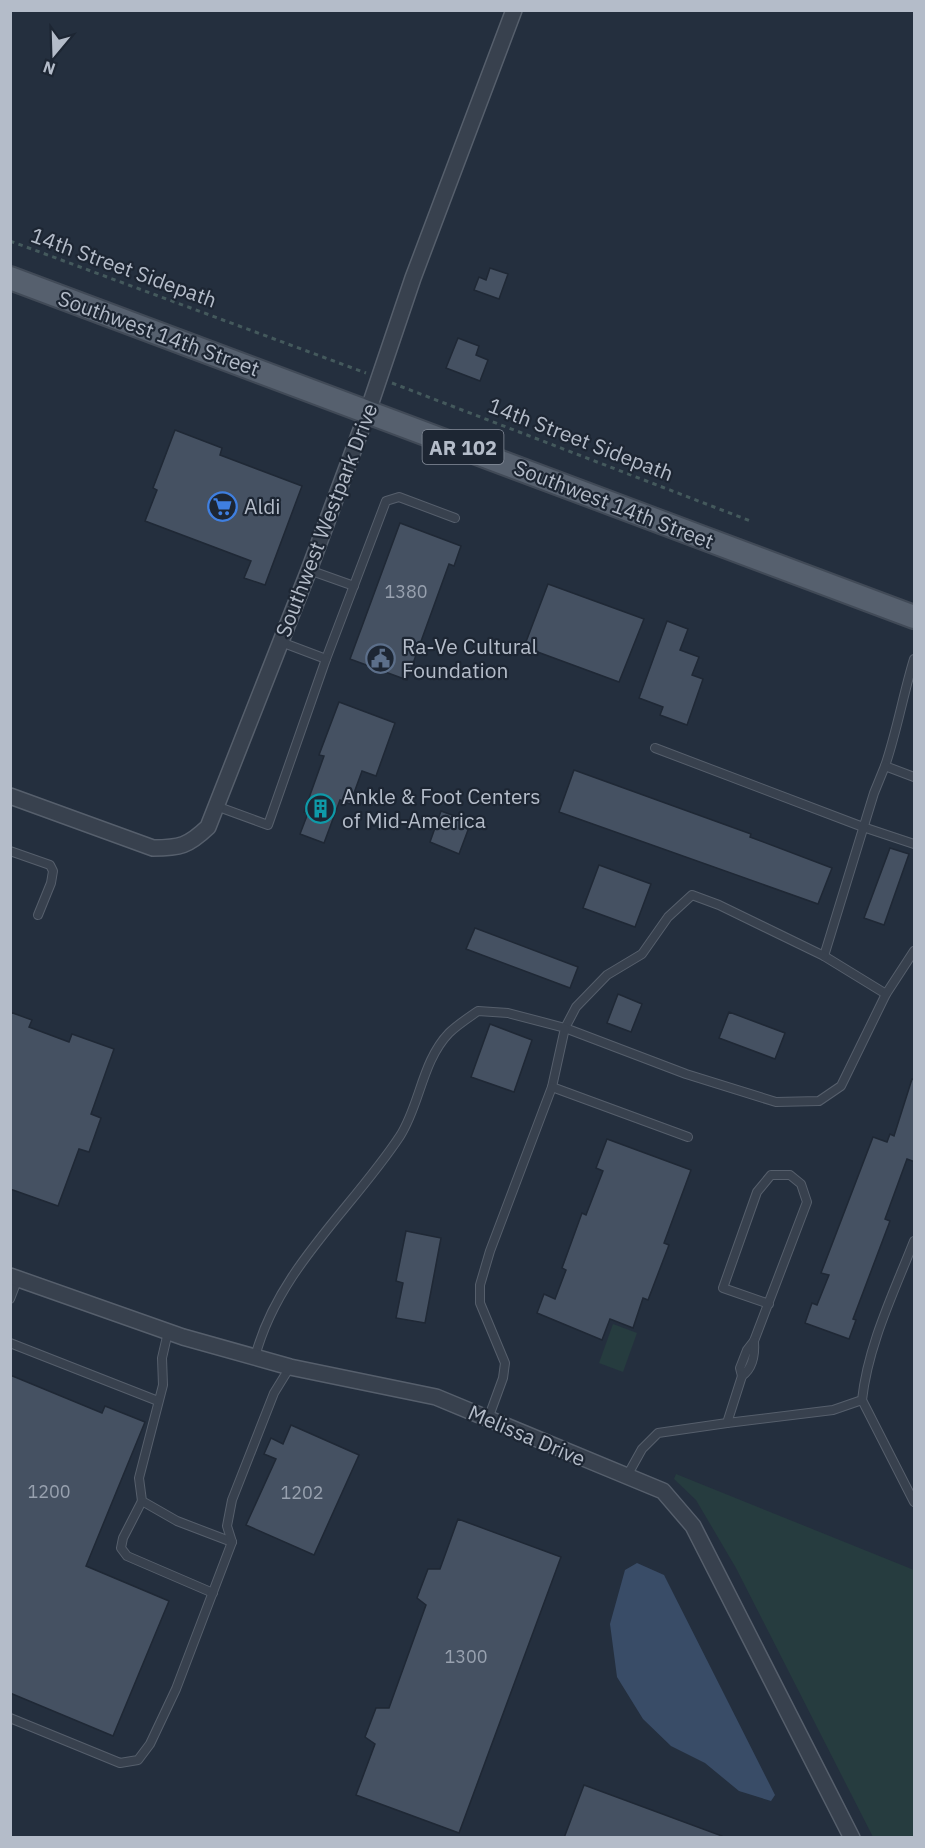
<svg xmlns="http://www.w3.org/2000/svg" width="925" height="1848" viewBox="0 0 925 1848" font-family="'IBM Plex Sans',sans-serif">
<rect width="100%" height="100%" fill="#242f3e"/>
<g fill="#263c3f">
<path d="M613,1324L637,1333L623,1372L599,1363Z"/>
<path d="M676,1474L914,1570V1837H873L736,1568L696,1500L674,1479Z"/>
</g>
<path fill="#394c67" d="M637,1563L664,1575L775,1795L771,1801L739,1791L705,1763L671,1746L643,1719L617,1677L610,1624L625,1570Z"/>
<g fill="#455162" stroke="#1f2835" stroke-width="1.5">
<path d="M490,268L508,274L499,299L474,290L479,277L486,280Z"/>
<path d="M458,338L479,346L476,355L488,360L480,381L446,368Z"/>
<path d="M175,430L222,448L220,455L302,486L265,585L244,578L251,561L145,521L157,490L153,488Z"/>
<path d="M400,523L461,546L454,566L449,564L407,680L350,659Z"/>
<path d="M548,584L644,619L619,682L524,647Z"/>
<path d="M667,621L688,629L680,650L699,657L692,675L703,679L687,725L660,715L663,707L639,698Z"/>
<path d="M339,702L395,723L376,776L362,771L350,804L340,800L324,843L300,834L308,813L304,812L324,756L319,755Z"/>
<path d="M574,770L751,834L750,837L832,868L818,904L559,812Z"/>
<path d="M441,811L471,822L459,854L430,842Z"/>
<path d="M890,848L909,854L884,925L864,918Z"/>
<path d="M599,865L651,884L635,927L583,908Z"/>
<path d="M475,928L578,967L570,988L466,949Z"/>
<path d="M618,994L642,1004L631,1032L607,1023Z"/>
<path d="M10,1012L32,1020L29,1027L69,1042L72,1034L114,1049L91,1114L101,1118L89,1152L79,1149L58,1206L10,1189Z"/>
<path d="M729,1012L785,1033L775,1059L719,1038Z"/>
<path d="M490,1024L532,1040L514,1092L471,1077Z"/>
<path d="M912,1079L915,1080V1162L907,1159L885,1219L890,1221L853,1319L856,1320L849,1339L805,1323L812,1303L817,1305L829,1275L821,1273L873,1137L887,1142L890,1134L894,1136Z"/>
<path d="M607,1139L691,1170L664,1243L669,1245L648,1300L643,1298L633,1328L610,1319L602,1340L537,1313L544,1294L555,1299L566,1270L562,1268L582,1213L586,1215L603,1171L596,1168Z"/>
<path d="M406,1231L441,1238L425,1323L396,1318L403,1283L396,1281Z"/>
<path d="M10,1375L102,1413L105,1406L145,1422L86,1566L169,1601L113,1736L10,1693Z"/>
<path d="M291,1425L359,1455L314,1555L246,1525L276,1459L264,1454L271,1438L283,1444Z"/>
<path d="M458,1519L561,1557L459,1833L356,1795L375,1744L365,1737L376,1708H389L426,1605L417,1598L428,1569H440Z"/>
<path d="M584,1785L722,1836V1838H564Z"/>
</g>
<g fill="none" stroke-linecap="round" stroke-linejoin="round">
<defs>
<g id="service">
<path d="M309,570L354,586"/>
<path d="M281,642L326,659L386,501L399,497L455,518"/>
<path d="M914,659C903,695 897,731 885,766L914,777"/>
<path d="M655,748L863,827L914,844"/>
<path d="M885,766L874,793L824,956L886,994"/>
<path d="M216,806L268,825L326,659"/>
<path d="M10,851L50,865L53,871L51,883L38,915"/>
<path d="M824,956L719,905L692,895L668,917L642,954L607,975L576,1007L565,1028L686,1074L776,1102L819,1101L841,1086L886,994L914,951"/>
<path d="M10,1299L18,1278"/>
<path d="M168,1332L162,1358L163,1385L139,1478L142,1501L177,1521L232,1542"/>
<path d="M10,1343L158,1401"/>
<path d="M255,1357C278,1269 352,1209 400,1136C420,1105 422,1061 449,1033C457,1025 468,1018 478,1011L508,1013L565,1028L552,1087"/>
<path d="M742,1376L740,1368L747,1350L754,1341L807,1202L801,1184L790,1175H771L757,1192L723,1288L769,1304"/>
<path d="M862,1400L914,1502"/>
<path d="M488,1419L503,1378L505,1363L480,1303V1285L490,1251L552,1087L688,1137"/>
<path d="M727,1423L833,1410L862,1400C868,1345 894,1292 914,1241"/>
<path d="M627,1476L642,1449L658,1433L727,1423L742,1376C753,1368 755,1354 754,1341"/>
<path d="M142,1501L123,1538L121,1548L127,1556L213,1593"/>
<path d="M10,1718L120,1763L138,1760L150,1744L176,1689L232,1542L227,1526L232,1500L274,1393L290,1367"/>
</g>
<g id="minor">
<path d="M10,796L153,848C180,848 188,846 208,827L309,570L368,411L413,278L514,10"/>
<path d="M10,1276L183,1337L290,1367L436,1397L663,1491L693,1526L852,1838"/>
</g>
<path id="primary" d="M10,278L914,617"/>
</defs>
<use href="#service" stroke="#565f6c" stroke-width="10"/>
<use href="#minor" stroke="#565f6c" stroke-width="18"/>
<use href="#primary" stroke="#414a57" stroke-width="26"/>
<g stroke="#44595c" stroke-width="3" stroke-dasharray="4.5 4.5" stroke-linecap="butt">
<path d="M10,241L366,373"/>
<path d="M392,383L753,522"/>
</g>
<use href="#service" stroke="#38414e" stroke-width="8"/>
<use href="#minor" stroke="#38414e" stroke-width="15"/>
<use href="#primary" stroke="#56606e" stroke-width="22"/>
</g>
<defs>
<symbol id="supermarket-ring" viewBox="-11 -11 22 22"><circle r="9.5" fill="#1d2633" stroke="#3f7fe0" stroke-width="1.5"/><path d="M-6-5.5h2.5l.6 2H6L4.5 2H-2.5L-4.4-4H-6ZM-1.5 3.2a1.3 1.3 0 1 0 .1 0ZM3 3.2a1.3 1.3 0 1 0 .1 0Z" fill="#3f7fe0"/></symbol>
<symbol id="civic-ring" viewBox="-11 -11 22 22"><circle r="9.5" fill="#1d2633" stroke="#5c6f8a" stroke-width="1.5"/><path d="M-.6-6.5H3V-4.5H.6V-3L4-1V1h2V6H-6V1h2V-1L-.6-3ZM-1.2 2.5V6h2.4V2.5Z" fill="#5c6f8a"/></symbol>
<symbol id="building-ring" viewBox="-11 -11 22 22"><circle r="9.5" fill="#1d2633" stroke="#0f9aa8" stroke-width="1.5"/><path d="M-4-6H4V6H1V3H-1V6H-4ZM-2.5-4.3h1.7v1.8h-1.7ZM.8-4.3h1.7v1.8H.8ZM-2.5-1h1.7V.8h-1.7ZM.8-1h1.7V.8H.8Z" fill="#0f9aa8"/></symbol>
</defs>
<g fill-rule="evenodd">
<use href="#supermarket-ring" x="206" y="490" width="33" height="33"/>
<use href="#civic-ring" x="364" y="642" width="33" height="33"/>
<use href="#building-ring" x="304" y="792" width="33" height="33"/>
</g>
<g text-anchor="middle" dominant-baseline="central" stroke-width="4.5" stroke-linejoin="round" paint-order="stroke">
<g font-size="18" fill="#98a1af">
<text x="406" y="591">1380</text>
<text x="49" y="1491">1200</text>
<text x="302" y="1492">1202</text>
<text x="466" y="1656">1300</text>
</g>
<rect fill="#1d2633" stroke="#878f9c" stroke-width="1.5" x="422.5" y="430" width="81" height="34" rx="4.5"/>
<g font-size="20" font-weight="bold" fill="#b4bcc9">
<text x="463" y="447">AR 102</text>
</g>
<g font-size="21" fill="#b4bcc9" stroke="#1d2633">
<text transform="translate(124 267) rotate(20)">14th Street Sidepath</text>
<text transform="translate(159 333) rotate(20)">Southwest 14th Street</text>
<text transform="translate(581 439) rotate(21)">14th Street Sidepath</text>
<text transform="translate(614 504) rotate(21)">Southwest 14th Street</text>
<text transform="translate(326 520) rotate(-69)">Southwest Westpark Drive</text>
<text transform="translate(527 1435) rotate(23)">Melissa Drive</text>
</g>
<g font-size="21" fill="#b4bcc9" stroke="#1d2633" text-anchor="start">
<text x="244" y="506">Aldi</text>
<text x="402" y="646">Ra-Ve Cultural<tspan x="402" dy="24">Foundation</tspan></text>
<text x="342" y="796">Ankle &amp; Foot Centers<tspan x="342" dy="24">of Mid-America</tspan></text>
</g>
</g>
<rect width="925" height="1848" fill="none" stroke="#b4bcc9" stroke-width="24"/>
<g transform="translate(54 54) rotate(199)" stroke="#1d2633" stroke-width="4.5" paint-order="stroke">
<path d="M0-4.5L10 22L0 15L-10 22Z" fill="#b4bcc9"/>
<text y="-9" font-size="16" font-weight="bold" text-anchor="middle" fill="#b4bcc9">N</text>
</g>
</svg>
